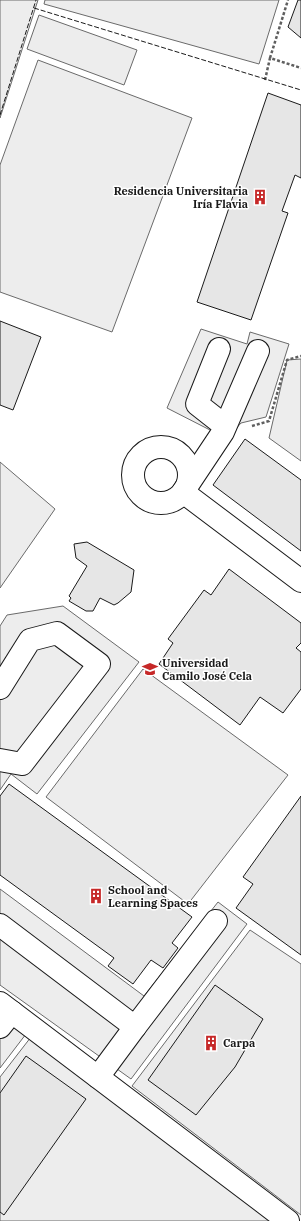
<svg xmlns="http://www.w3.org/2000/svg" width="301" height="1221" viewBox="0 0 301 1221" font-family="'IBM Plex Serif',serif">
<rect width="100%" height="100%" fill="#fff"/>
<g fill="#ededed" stroke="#6a6a6a">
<path d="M0,0H38L0,118Z"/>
<path d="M45,0H279L259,64L44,4Z"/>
<path d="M39,15L137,50L124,85L27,49Z"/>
<path d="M38,60L192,118L112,332L0,292V165Z"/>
<path d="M201,329L247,344L250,332L289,344L266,417L241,423L233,432L210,430L167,408Z"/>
<path d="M301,359V461L269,438L287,360Z"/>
<path d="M0,462L55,509L0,588Z"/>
<path d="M63,606L139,662L37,794L11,774L0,790V626L7,615Z"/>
<path d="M143,669L288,775L188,904L46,797Z"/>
<path d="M0,889L144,996L218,902L247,924L131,1079L0,985Z"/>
<path d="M250,930L301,964V1215L132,1086Z"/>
<path d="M0,1015L26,1034L0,1068Z"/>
<path d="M31,1037L270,1221H0V1077Z"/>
</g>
<g fill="#e6e6e6" stroke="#1a1a1a">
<path d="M298,0H301V38L288,27Z"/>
<path d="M268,93L301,105V178L295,175L282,211L288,213L251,320L197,302Z"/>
<path d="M0,321L41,337L13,410L0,405Z"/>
<path d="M245,439L301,480V551L213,485Z"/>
<path d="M87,542L134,570L131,592L118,603L114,605L100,598L93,611H86L69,601L71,598L69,596L87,566L76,558L74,544Z"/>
<path d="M229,569L301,623V643L296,648L301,652V689L283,713L260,697L240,725L159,664L173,643L168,639L204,590L211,595Z"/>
<path d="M9,784L192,917L172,943L178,948L163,968L151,960L133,984L108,966L114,958L0,875V796Z"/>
<path d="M301,796V955L236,908L253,884L243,877Z"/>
<path d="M215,985L263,1019L235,1067L196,1115L148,1080Z"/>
<path d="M26,1056L86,1099L4,1215L0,1212V1093Z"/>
</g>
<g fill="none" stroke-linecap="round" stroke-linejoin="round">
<defs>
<g id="minor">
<path d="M219,349L197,404L225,426"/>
<path d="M258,351L223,432L183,492L301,581"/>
<circle cx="161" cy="475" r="28"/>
<path d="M0,688L30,640L57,633L99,664L22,764L0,760"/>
<path d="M0,925L135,1027L216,921"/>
<path d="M0,1003L288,1221"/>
<path d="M0,1027L12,1012"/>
<path d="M98,1077L135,1027"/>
</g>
</defs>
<use href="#minor" stroke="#1a1a1a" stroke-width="24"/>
<g stroke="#5f5f5f" stroke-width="2.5" stroke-dasharray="3 2" stroke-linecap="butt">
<path d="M270,58L288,0"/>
<path d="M265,80L270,58L301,68"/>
<path d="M252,426L269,421L287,360L301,356"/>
</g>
<use href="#minor" stroke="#fff" stroke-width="22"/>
<g stroke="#1a1a1a" stroke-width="1" stroke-dasharray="5 2" stroke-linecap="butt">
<path d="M34,8L301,90"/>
<path d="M0,115L36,0"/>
</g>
</g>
<defs>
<symbol id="building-bare" viewBox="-9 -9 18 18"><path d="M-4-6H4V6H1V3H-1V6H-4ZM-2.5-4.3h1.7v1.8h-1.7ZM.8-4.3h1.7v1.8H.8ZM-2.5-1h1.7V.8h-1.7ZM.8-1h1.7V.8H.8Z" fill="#c62828" stroke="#fff" stroke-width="2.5" paint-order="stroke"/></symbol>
<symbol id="university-bare" viewBox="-9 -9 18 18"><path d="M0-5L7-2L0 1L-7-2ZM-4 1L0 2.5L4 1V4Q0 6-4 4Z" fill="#c62828" stroke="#fff" stroke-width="2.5" paint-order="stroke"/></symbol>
</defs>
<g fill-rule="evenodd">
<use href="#building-bare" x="249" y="186" width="22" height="22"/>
<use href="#university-bare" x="139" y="658" width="22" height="22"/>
<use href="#building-bare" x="85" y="885" width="22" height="22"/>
<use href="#building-bare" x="200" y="1032" width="22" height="22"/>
</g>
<g text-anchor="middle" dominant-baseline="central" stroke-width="3" stroke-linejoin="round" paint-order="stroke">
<g font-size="11" font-weight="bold" fill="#1a1a1a" stroke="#fff" text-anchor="start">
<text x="248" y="191" text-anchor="end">Residencia Universitaria<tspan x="248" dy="13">Iría Flavia</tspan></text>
<text x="162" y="663">Universidad<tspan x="162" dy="13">Camilo José Cela</tspan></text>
<text x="108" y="890">School and<tspan x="108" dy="13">Learning Spaces</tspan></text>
<text x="223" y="1043">Carpa</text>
</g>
</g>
</svg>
